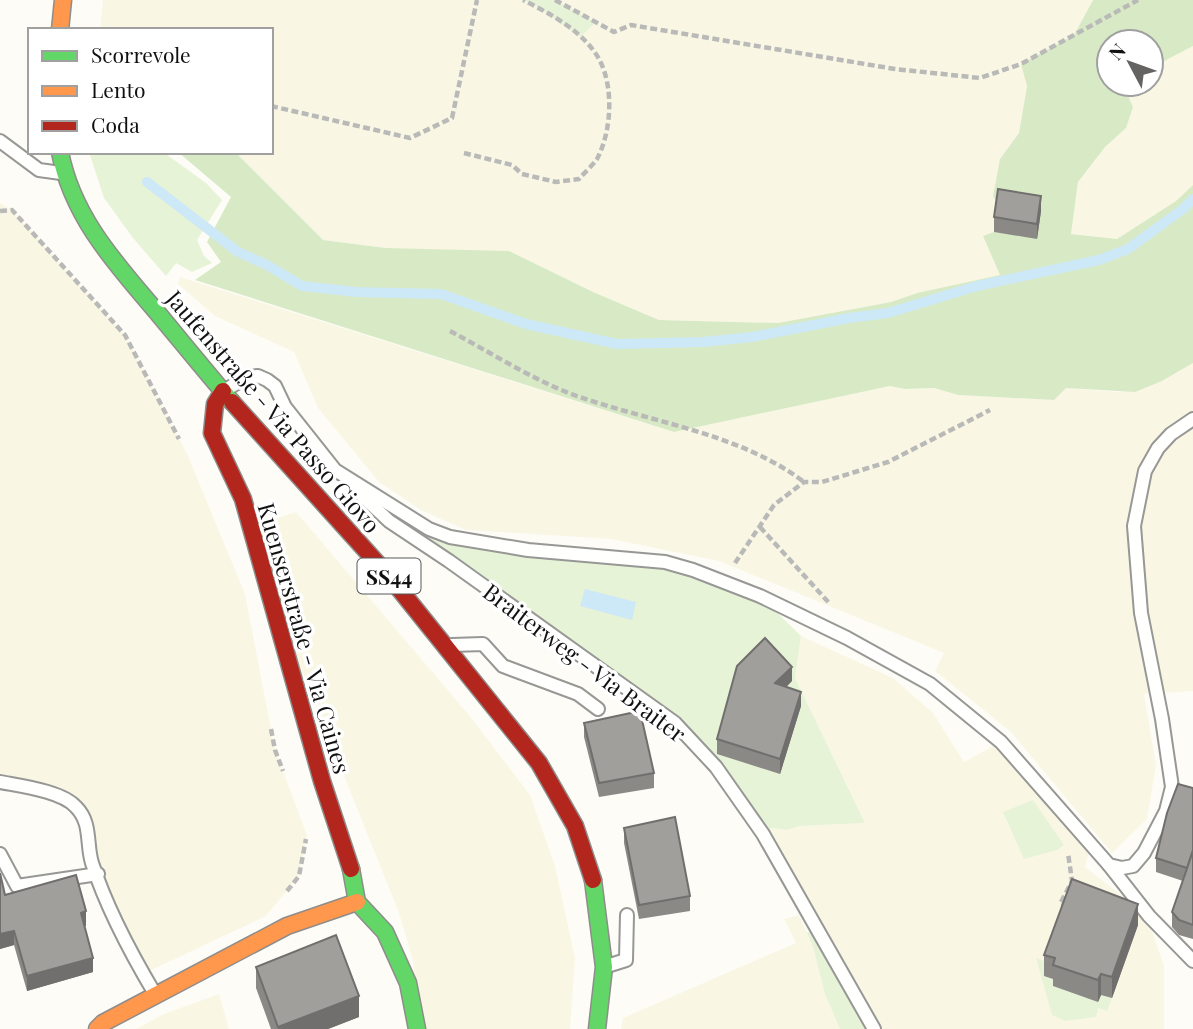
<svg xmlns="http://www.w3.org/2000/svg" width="1193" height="1029" viewBox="0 0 1193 1029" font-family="'Playfair Display',serif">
<rect width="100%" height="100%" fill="#fdfcf7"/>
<g fill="#f9f7e4">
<path d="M103,0H1093L1074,35L1022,64L1027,85L1019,133L1000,159L1041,211L1037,239L1001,275L917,293L891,302L777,323L659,320L593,292L386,248L323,240L235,152H271V30H100Z"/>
<path d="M1193,46V185L1176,201L1117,239L1071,234L1078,182L1105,147L1126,127L1133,107L1123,84H1151V68Z"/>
<path d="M0,203L12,210L125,335L188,456L245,594L275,750L307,835L299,876L266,916L143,974L135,960L76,806L0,782Z"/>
<path d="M180,277L674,432L890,386L905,389L934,388L958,395L1054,400L1065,388L1120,392L1162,381L1193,363V691L1144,694L1156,765L1147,819L1112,853L1011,732L935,671L944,653L719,561L611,539L466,530L421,510L379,482L318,408L294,352L215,316L178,284Z"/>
<path d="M296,512L469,715L530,795L555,866L575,958L570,1029H423L412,957L399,913L300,666L258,524Z"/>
<path d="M801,636L893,678L933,713L964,762L1001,742L1091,845L1085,867L1134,905L1152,931L1164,966V1029H874L763,834L772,828L787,830L800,826L865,823L795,678Z"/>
<path d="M799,915L813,947L825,994L840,1029H621L623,1018L796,943L784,919Z"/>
<path d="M219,994L229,1029H136L164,1014Z"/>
</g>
<g fill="#e7f3d7">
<path d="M523,0H555L596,22L580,37L539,8Z"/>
<path d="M89,152H163L206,183L222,200L197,240L204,256L212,263L192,272L176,263L166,276L133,238L104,198Z"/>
<path d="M335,470L450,537L665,562L760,596L801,636L795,678L865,823L800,826L787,830L772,828L763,834L675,723L389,521Z"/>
<path d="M1033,800L1064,845L1057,850L1024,859L1003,812Z"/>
<path d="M818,927L874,1029H840L825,994L813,947L807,933Z"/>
<path d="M1036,958L1049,963L1055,979L1098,1001L1101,995L1112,998L1107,1011L1098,1008L1096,1017L1065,1021L1052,1015Z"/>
</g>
<path fill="#d8eac5" d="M1093,0H1193V46L1151,68V42H1109V84H1123L1133,107L1126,128L1105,147L1078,182L1071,234L1117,239L1176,201L1193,185V363L1162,381L1135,392L1066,388L1054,400L958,395L934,388L905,389L890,386L674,432L195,280L221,262L207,242L231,197L178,152H235L323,240L386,248L509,251L593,292L659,320L778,323L891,302L917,293L1000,275L983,236L994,232L1037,238L998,204L993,196L1000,159L1019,133L1027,86L1021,64L1074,35Z"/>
<path fill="#cde8f7" d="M585,589L636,602L632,620L580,606Z"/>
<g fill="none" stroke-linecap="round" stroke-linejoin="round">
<path stroke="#cde8f7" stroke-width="10" d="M147,182L238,252L267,265L302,286L356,292L441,294L526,324L617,344L703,342L752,337L849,318L888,313L977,286L1099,260L1128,249L1183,209L1193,199"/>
<defs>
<g id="lane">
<path d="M0,141L39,170L61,173"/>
<path d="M227,389L247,377L258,376L267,380L275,386L285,407L335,470L429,529L450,537L528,550L665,562L693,570L760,596L847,638L930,684L1001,742L1109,865L1122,868L1133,866L1144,853L1166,811L1172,787L1162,719L1141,613L1134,526L1145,471L1158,448L1171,434L1193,419"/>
<path d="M355,489L389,521L449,561L675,723L716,767L763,834L874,1029"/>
<path d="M452,645L483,644L503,666L578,694L598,709"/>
<path d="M0,782C20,786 62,791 76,807C92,823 86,844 92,863C107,909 130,952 155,994"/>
<path d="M0,854L17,886L98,874"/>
<path d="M1109,865L1149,916L1193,961"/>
<path d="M607,966L626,960L627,915"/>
</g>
<g id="fast">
<path d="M60,152C72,216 115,263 156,311C181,341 206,372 232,402"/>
<path d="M351,869L357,902L385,932L408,983L417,1029"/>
<path d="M593,880L604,967L597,1029"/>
</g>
<g id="slow">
<path d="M60,30L63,0"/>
<path d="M97,1029L103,1023L287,926L357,902"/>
</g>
<g id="jam">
<path d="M223,391L215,404L212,433L243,499L322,781L351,869"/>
<path d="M232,402L388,575L539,763L575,826L593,880"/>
</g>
</defs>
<use href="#lane" stroke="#979795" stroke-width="16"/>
<use href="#fast" stroke="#8e8d8b" stroke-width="19"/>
<use href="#slow" stroke="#8e8d8b" stroke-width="19"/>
<use href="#jam" stroke="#8e8d8b" stroke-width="19"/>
<g stroke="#b9b9b8" stroke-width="4.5" stroke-dasharray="7 3.5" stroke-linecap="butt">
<path d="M555,0L614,32L631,25L895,69L980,78L1021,64L1138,0"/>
<path d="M271,106L410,138L452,118L477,0"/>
<path d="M464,153L512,165L522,174L556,182L579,179C584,173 592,166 597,159C613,129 615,77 593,50C577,28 547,12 523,0"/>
<path d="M0,211L12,210L125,335L179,439"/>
<path d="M450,331C490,352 531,379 574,395C649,422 740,433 804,482"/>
<path d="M760,527L830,604"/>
<path d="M735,563L774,505L804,482H822L888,462L990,410"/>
<path d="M271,729L275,750L283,771"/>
<path d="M287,891L299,876L306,839"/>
<path d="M1068,906L1060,904L1072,881L1068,853"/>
</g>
<use href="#lane" stroke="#fffffe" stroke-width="12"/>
<use href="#fast" stroke="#63d668" stroke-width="16"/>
<use href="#slow" stroke="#ff974d" stroke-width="16"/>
<use href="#jam" stroke="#b3261e" stroke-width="16"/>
</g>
<g fill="#8a8986">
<path d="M1041,211L1037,239L994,232V217Z"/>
<path d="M792,681L786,687L801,706L780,774L717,754V739Z"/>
<path d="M584,723L654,773V788L599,797L584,737Z"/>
<path d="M1193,788V939L1179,935L1172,927V912L1183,881L1156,872V858Z"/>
<path d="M624,828L690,896V911L639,919L624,843Z"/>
<path d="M0,873L5,895L86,926H84L93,972L27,991L14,945L0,949Z"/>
<path d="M1138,925L1112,998L1101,995L1098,1002L1053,986V979L1044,976V955Z"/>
<path d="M256,967L359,1017L328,1029H271L256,988Z"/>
</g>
<g fill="#716f6d">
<path d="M1041,196V211L1037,239V224Z"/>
<path d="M792,667V681L775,698V683Z"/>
<path d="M801,692V706L780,774V759Z"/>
<path d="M1138,904V925L1112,998V977Z"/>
<path d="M86,911V926L81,927V913Z"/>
<path d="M14,931V945L0,949V934Z"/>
<path d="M93,958V972L27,991V976Z"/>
<path d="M1101,974V995L1098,1002V980Z"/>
<path d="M359,996V1017L328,1029H278V1027Z"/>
</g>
<g fill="#a19f9c" stroke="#716f6d" stroke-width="2">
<path d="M998,189L1041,196L1037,224L994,217Z"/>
<path d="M765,638L792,667L775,683L801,692L780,759L717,739L737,666Z"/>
<path d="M640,711L654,773L599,783L584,723Z"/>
<path d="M1178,784L1193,788V850L1187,868L1156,858L1167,813Z"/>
<path d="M675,817L690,896L639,905L624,828Z"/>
<path d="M1193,851V925L1179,920L1172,912Z"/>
<path d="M0,873L5,895L76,875L86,911L81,913L93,958L27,976L14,931L0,934Z"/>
<path d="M1072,879L1138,904L1112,977L1101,974L1098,980L1053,965L1055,958L1044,955Z"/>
<path d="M336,935L359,996L278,1027L256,967Z"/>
</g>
<g text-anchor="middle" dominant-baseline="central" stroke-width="7" stroke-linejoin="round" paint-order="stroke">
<rect fill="#fff" stroke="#585858" stroke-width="2" x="357.5" y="558.5" width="63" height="35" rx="5"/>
<g font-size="21" font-weight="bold" fill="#111">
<text x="389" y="576">SS44</text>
</g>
<g font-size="23" fill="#111" stroke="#fff">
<text transform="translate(274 411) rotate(49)">Jaufenstraße - Via Passo Giovo</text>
<text transform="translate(305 638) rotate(74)">Kuenserstraße - Via Caines</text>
<text transform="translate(585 662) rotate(37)">Braiterweg - Via Braiter</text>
</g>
</g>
<rect x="28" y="28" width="245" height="126" fill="#ffffff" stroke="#a0a0a0" stroke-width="2"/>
<rect x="42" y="51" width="35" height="10" fill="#63d668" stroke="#a0a0a0" stroke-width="2"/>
<text x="91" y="63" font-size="21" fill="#111111">Scorrevole</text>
<rect x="42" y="86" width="35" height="10" fill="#ff974d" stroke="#a0a0a0" stroke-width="2"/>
<text x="91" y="98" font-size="21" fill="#111111">Lento</text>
<rect x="42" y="121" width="35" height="10" fill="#b3261e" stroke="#a0a0a0" stroke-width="2"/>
<text x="91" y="133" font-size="21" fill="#111111">Coda</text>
<g transform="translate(1130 63) rotate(311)"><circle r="33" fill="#ffffff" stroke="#a0a0a0" stroke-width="2"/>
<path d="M0-5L12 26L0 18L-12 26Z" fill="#646362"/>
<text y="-10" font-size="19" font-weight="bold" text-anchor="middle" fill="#111111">N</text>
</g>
</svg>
